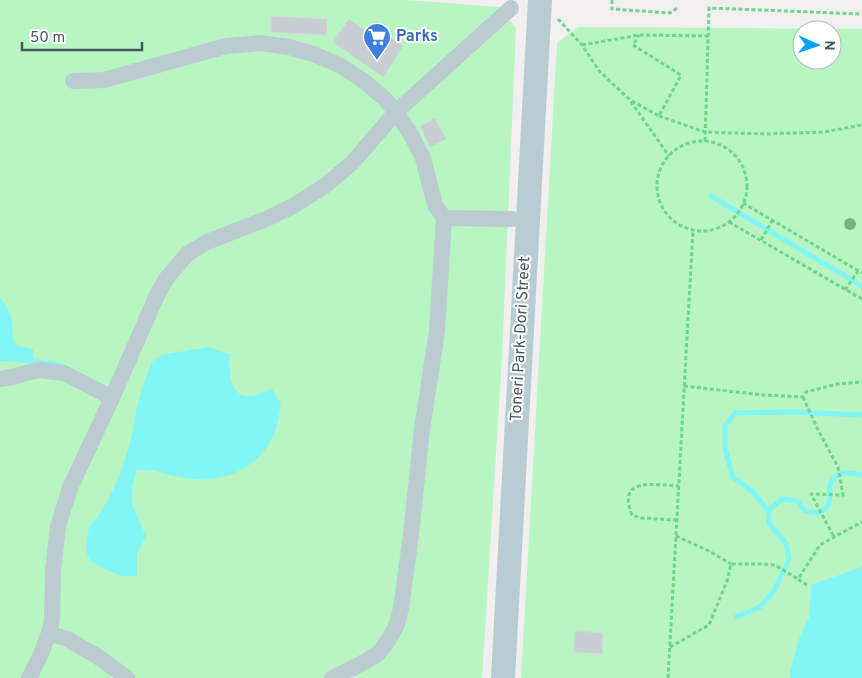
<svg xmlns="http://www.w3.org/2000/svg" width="862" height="678" viewBox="0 0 862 678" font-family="Overpass,sans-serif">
<rect width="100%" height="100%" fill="#f2eff0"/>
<g fill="#b9f4c3" fill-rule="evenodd">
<path d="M0,0H406L500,7L516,28L502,357L482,678H0Z"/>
<path d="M578,27L862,29V678H521L557,43ZM802,30H832V60H802Z"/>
</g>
<g fill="#81f6f5">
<path d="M0,298C14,313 11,323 14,342L18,346L33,349V359C44,362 55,359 64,365L0,361Z"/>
<path d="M208,347L230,355C229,372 228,399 254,396C261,395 265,390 272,389L281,404C279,414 278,424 274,434C260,467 227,482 193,479C186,478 177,477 170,475C165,474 161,472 156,471C150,470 143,470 137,470L132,488V504L146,536L137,553V576H121L100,567L89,559L86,549L89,527L100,514L111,494L121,472L131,440L136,412L141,391L152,362L161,355Z"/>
<path d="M862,567V678H790V672L799,639L809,618L811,585Z"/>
</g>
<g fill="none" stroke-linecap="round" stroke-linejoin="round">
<g stroke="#81f6f5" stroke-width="5">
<path d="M711,196L862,286"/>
<path d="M768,511L753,492L733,477L725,449V426L735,413L794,412L862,415"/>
<path d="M736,617L760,607L774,591L789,560L786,543L769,524L768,511L782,499L798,501L805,511L818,513C821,511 825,509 827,507C832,499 828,491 831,483C835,469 852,473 862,475"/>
</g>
</g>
<g fill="#c9ced3" stroke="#d3d7dc">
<path d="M271,16L327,19V35L271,32Z"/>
<path d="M349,19L367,32L372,25L403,46L383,77L333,42Z"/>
<path d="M435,118L446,139L430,147L420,126Z"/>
<path d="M575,631L603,633L602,654L574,652Z"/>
</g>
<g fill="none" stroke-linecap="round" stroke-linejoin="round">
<g stroke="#6dd68c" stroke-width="3" stroke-dasharray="4 2.5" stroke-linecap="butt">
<path d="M612,0V9L670,13L679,7"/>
<path d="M558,19L582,45L600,72L629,99L669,156"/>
<path d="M582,45L639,35L708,36"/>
<path d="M632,101L659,116L681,75L633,45L639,35"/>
<path d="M659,116L705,132L765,134L824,132L862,125"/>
<path d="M705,141L709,8L862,14"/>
<circle cx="702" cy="186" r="45"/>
<path d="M743,203L862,273"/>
<path d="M729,222L862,299"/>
<path d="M761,240L772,221"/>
<path d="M845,290L858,271"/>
<path d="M684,386L763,395L803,397L806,392L837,384L862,382"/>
<path d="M803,397L818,430L838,467L843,495L811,494L834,537"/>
<path d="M677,520L641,518L632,515C616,476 656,485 679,486"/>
<path d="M676,536L707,550L731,564"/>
<path d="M807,585L798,579L820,545L834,537L862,522"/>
<path d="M670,647L709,625L727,581L731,564H761L775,565L798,579"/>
<path d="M668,678L693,230"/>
</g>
<g stroke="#bbcbd0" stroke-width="16">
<path d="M73,81L104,80L226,46L261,43L289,47L316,55L343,67L365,82L385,99L396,112L410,133L423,158L435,205L444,218L512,219"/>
<path d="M0,379L12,377L38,370L64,373L112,398"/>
<path d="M49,633L67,639L97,656L127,678"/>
<path d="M29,678L41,654L49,633L52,620L53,571L58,526L70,488L112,398L157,295L166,279L187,254L207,242L266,219L295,205L326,185L352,163L396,112L511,8"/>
<path d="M332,678L355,667L378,654L388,641L397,624L401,608L411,535L422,429L437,331L444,218"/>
</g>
<path stroke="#b9ccd4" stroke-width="24" d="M503,678L540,0"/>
</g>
<circle fill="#74b485" cx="850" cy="224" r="6"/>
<defs>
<symbol id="supermarket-pin" viewBox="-11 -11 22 30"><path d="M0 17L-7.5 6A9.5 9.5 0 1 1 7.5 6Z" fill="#3f7fe0" stroke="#fff"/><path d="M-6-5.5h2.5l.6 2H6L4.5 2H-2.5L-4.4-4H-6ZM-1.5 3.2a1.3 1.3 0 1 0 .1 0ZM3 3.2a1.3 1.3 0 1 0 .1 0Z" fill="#fff"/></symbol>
</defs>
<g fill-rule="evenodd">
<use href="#supermarket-pin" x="361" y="21" width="32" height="43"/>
</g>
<g text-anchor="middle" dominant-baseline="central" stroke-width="4" stroke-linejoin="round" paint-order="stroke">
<g font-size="16" font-weight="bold" fill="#366cbe" stroke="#fff" text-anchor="start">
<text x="396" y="37">Parks</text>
</g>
<g font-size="16" fill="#45595f" stroke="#fff">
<text transform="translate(521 339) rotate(-87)">Toneri Park-Dori Street</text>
</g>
</g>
<g transform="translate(817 45) rotate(92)"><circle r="24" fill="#ffffff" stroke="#b5bdbf"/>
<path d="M0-4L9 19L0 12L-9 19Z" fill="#04a3f7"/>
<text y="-8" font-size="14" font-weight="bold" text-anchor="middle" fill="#45595f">N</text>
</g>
<path d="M22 42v8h120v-8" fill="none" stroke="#45595f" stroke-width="2.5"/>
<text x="30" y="42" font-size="15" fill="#45595f" stroke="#ffffff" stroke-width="4" paint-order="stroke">50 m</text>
</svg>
